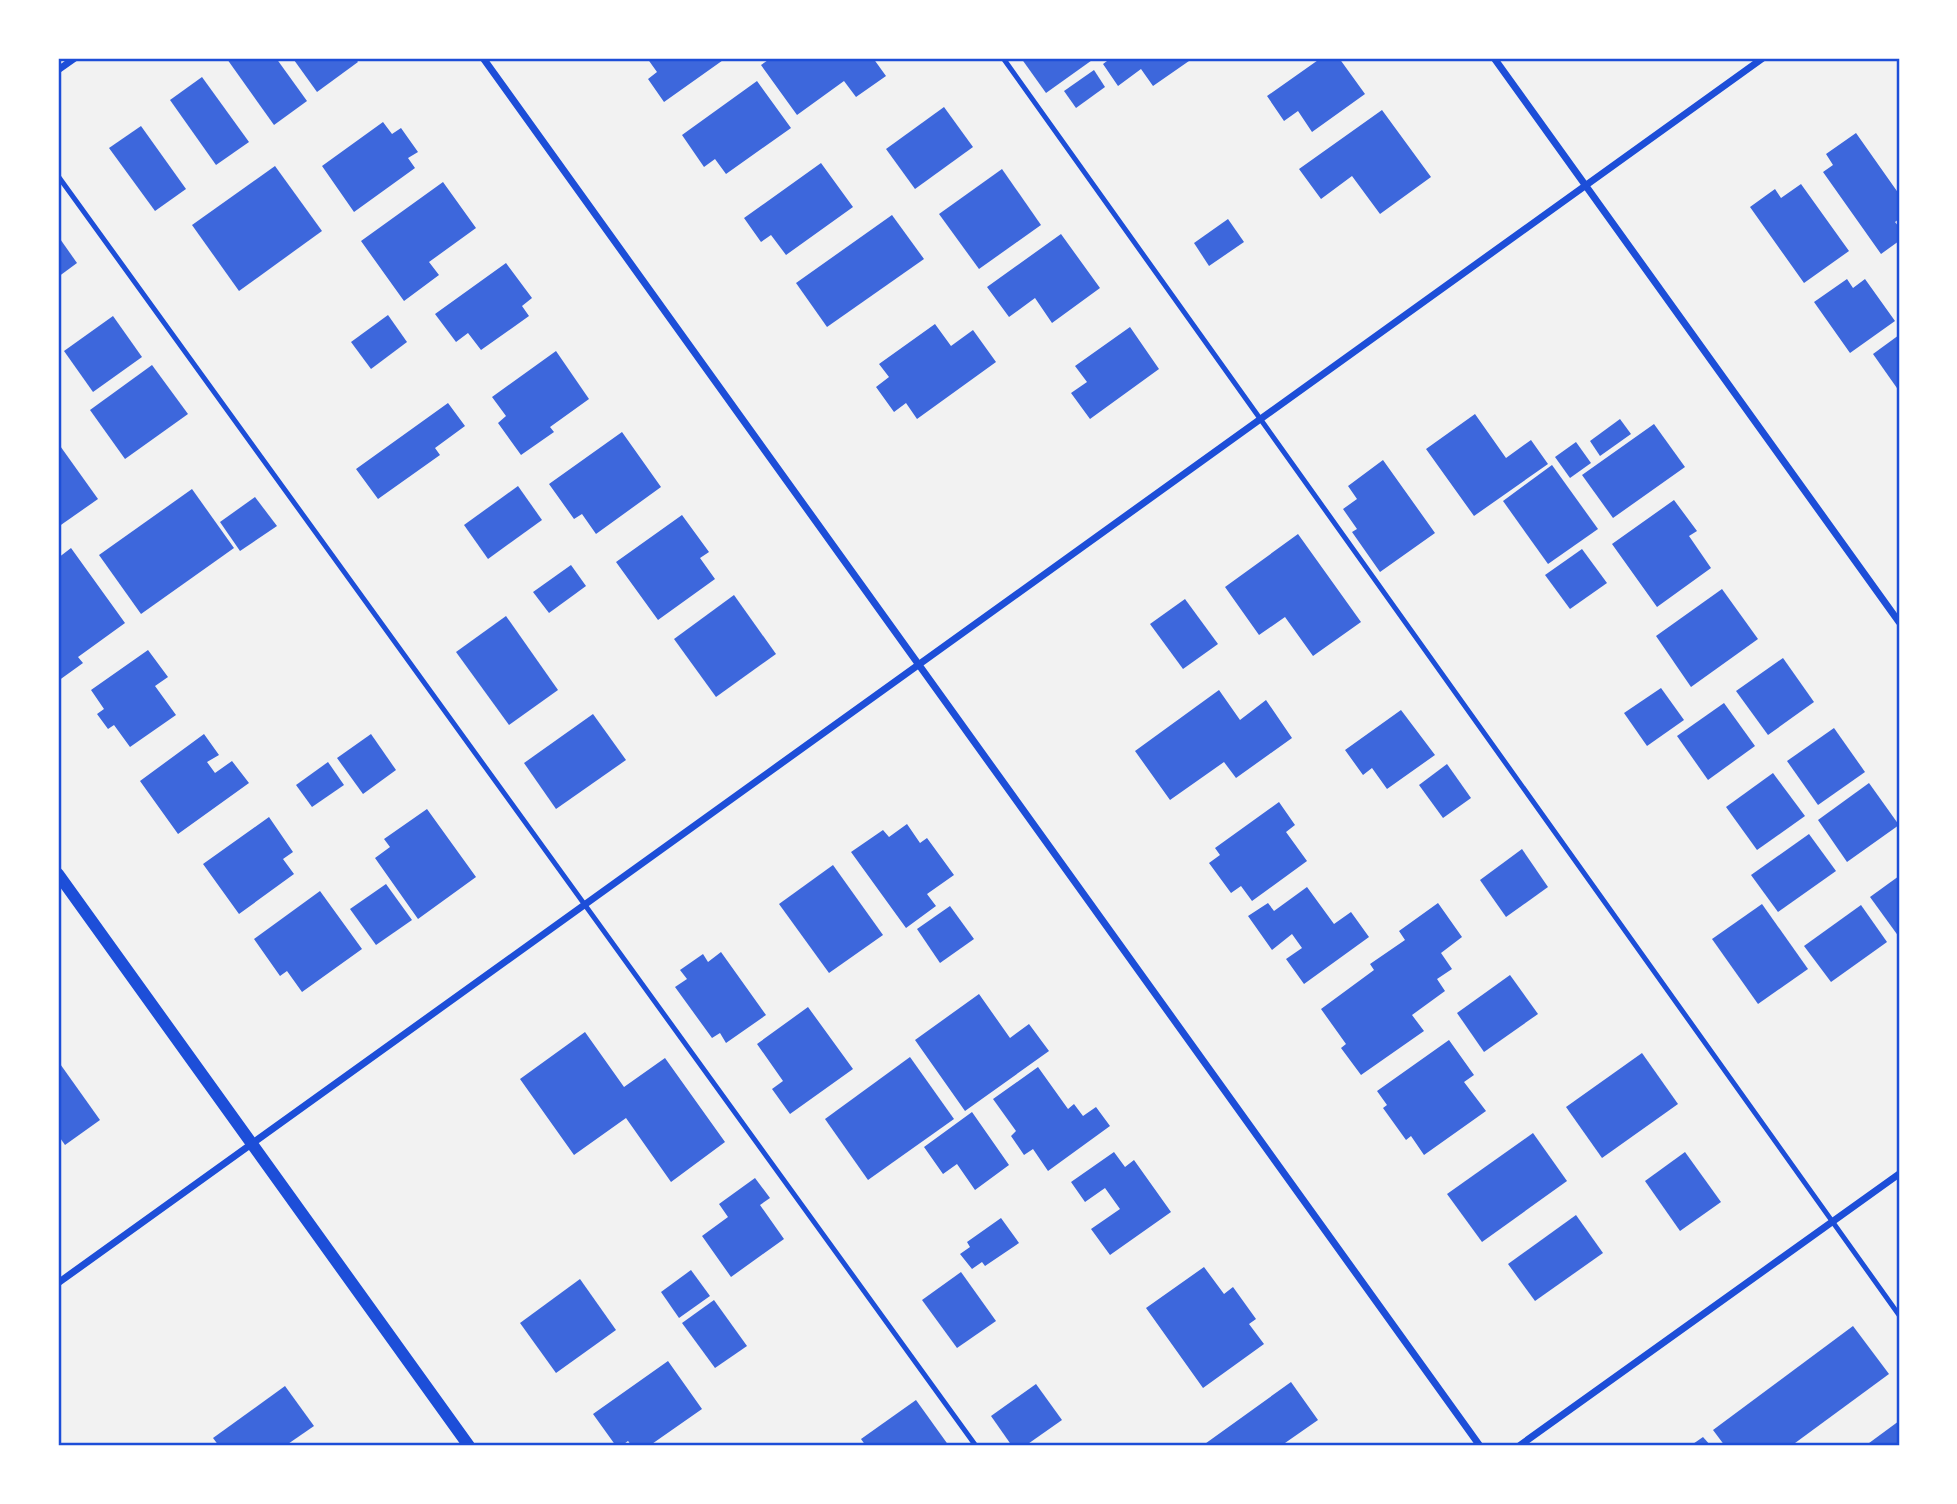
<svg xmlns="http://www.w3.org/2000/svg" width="1957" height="1504" viewBox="0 0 1957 1504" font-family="'Sofia Sans Condensed',sans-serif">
<rect width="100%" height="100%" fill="#f2f2f2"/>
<g fill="#3d67dc">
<path d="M229,58H276L307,101L274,125L227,59Z"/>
<path d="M298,58H355L358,62L317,92L294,60Z"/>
<path d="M647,58H726L664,102L648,79L657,72Z"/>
<path d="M771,58H873L886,76L856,97L844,81L797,115L761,65Z"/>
<path d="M1021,58H1095L1046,93Z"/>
<path d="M1111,58H1186L1189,61L1153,86L1141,69L1118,86L1103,64Z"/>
<path d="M1321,58H1339L1365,94L1312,132L1298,111L1284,121L1267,96Z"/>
<path d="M1094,70L1105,87L1076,108L1064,91Z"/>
<path d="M202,77L249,142L216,165L170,100Z"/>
<path d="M757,81L791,128L726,174L715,159L704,167L682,135Z"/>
<path d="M944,107L973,147L915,189L886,149Z"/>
<path d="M1382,110L1431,177L1380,214L1352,176L1321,199L1299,169Z"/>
<path d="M383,122L392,134L401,128L418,152L408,158L415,168L354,212L322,166Z"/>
<path d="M141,126L186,189L155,211L109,148Z"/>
<path d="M1856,133L1899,194V219L1895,222L1899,227V241L1881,254L1823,172L1833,165L1826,154Z"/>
<path d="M821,163L853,207L786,255L771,235L761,242L744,218Z"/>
<path d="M275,166L322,231L239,291L192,225Z"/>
<path d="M1002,169L1041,225L979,269L939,214Z"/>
<path d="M443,182L476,228L429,262L439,275L404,301L361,241Z"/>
<path d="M1801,184L1849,251L1804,283L1750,207L1775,189L1781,198Z"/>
<path d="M892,215L924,259L827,327L796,283Z"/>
<path d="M1228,219L1244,242L1209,266L1194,243Z"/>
<path d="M1061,234L1100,288L1052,323L1035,298L1009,317L987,287Z"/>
<path d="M58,236L77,263L58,277Z"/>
<path d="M506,263L532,298L522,306L529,316L481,350L468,333L456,342L435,314Z"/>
<path d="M1847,279L1853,288L1865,279L1895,321L1850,353L1814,302Z"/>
<path d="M388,315L407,342L371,369L351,342Z"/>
<path d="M113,316L142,357L93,392L64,351Z"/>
<path d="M935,324L951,346L973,330L996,362L917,419L906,403L894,412L876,387L889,377L879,364Z"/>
<path d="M1130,327L1159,369L1090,419L1071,393L1087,382L1075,366Z"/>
<path d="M1899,335V391L1873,354Z"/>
<path d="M556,351L589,399L550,427L554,432L521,455L498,423L506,416L492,397Z"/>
<path d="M152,365L188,414L125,459L90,410Z"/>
<path d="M448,403L465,426L435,448L440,455L378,499L356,469Z"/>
<path d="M1475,414L1506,458L1531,440L1548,464L1474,516L1426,449Z"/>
<path d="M1620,419L1631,434L1600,456L1590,441Z"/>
<path d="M1654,424L1685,467L1613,518L1582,475Z"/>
<path d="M622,432L661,487L596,534L582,514L574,519L549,484Z"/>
<path d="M1576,442L1591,463L1570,478L1555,457Z"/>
<path d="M58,443L98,499L58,527Z"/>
<path d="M1383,460L1435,533L1380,572L1352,532L1357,529L1343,509L1357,499L1348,486Z"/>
<path d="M1552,465L1598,529L1548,564L1503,501Z"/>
<path d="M518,486L542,520L488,559L464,525Z"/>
<path d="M192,489L234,548L141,614L99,555Z"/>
<path d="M255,497L277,526L240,551L220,522Z"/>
<path d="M1674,500L1697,531L1689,536L1711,568L1657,607L1612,544Z"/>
<path d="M682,515L709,552L700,558L715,579L658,620L616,562Z"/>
<path d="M1298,534L1361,622L1313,656L1285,617L1259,635L1225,587Z"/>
<path d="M71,548L125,623L78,657L83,663L58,681V558Z"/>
<path d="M1582,549L1607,583L1570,609L1545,575Z"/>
<path d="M571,565L586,586L549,613L533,592Z"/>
<path d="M1722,589L1758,639L1691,687L1656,636Z"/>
<path d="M734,595L776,654L716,697L674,639Z"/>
<path d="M1185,599L1218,644L1183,669L1150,624Z"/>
<path d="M506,616L558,690L509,725L456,652Z"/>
<path d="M148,650L168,677L155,686L176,715L130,747L114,725L108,729L97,714L104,709L91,690Z"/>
<path d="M1783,658L1814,702L1768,735L1736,691Z"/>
<path d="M1661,688L1684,720L1647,746L1624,713Z"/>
<path d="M1219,690L1240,720L1266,700L1292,738L1236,778L1224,762L1170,800L1135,751Z"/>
<path d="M1724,703L1755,746L1708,780L1677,736Z"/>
<path d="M1401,710L1435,755L1387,789L1372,768L1363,775L1345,750Z"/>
<path d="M593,714L626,760L556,809L524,763Z"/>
<path d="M1834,728L1865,772L1818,805L1787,761Z"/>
<path d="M204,734L219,755L207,762L215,773L232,761L249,783L178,834L140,781Z"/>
<path d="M371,734L396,770L363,794L337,758Z"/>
<path d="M328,762L344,785L312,807L296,785Z"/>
<path d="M1447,764L1471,798L1443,818L1419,785Z"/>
<path d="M1773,773L1805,816L1757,850L1726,807Z"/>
<path d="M1869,783L1899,825L1847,862L1818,820Z"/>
<path d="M1279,802L1295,825L1286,832L1307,861L1252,901L1241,886L1231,893L1209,863L1220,855L1215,848Z"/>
<path d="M427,809L476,877L418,919L375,858L390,847L384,839Z"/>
<path d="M269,817L293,852L283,859L294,874L239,914L203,864Z"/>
<path d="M907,824L920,843L927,838L954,875L927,894L936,906L906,928L851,852L883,830L889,837Z"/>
<path d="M1809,834L1836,871L1778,912L1751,875Z"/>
<path d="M1522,849L1548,887L1506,917L1480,880Z"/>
<path d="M833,865L883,935L829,973L779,904Z"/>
<path d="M1899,876V937L1870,897Z"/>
<path d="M386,884L412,920L376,945L350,909Z"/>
<path d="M1307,887L1334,924L1351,912L1369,937L1304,984L1286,959L1302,948L1292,934L1272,950L1248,916L1268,903L1274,911Z"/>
<path d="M320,891L362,949L302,992L287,971L280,976L254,939Z"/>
<path d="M1438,903L1462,937L1441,953L1452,969L1437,979L1445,991L1412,1015L1424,1031L1361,1075L1341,1048L1346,1044L1321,1009L1374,970L1370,964L1405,940L1399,931Z"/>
<path d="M1762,904L1808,969L1758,1004L1712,939Z"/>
<path d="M1861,905L1887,942L1831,982L1804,946Z"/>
<path d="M950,906L974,939L940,963L917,929Z"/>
<path d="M721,952L766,1015L726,1043L720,1033L712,1038L675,987L687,979L680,970L703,954L708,962Z"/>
<path d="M1510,975L1538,1014L1484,1052L1457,1013Z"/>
<path d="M979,994L1010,1038L1029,1024L1049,1051L965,1111L915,1040Z"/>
<path d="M808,1007L853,1069L790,1114L772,1089L783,1081L757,1044Z"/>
<path d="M585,1032L624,1087L665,1058L725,1142L671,1182L626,1118L574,1155L520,1079Z"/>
<path d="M1449,1040L1474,1075L1464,1082L1486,1111L1424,1155L1411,1136L1406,1140L1383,1108L1387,1105L1377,1091Z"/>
<path d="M1642,1053L1678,1104L1602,1158L1566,1107Z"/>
<path d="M910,1057L954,1119L868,1180L825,1119Z"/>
<path d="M58,1061L100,1120L65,1145L58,1135Z"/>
<path d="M1038,1067L1068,1109L1074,1104L1083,1116L1096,1107L1110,1126L1048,1171L1033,1149L1024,1155L1011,1136L1016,1131L993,1099Z"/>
<path d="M972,1112L1009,1165L975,1190L957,1164L943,1174L924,1147Z"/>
<path d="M1533,1133L1567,1181L1482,1242L1447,1194Z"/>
<path d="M1114,1152L1125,1167L1134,1160L1171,1212L1110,1255L1091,1229L1120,1209L1105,1188L1085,1202L1071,1182Z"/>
<path d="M1685,1152L1721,1202L1680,1231L1645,1181Z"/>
<path d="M755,1178L770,1198L760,1205L784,1239L731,1277L702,1236L728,1217L719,1204Z"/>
<path d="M1576,1215L1603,1253L1535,1301L1508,1264Z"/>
<path d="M1001,1218L1019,1243L985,1266L982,1262L972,1269L960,1254L970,1247L967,1242Z"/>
<path d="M1204,1267L1224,1294L1233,1287L1256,1319L1249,1324L1264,1344L1203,1388L1146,1308Z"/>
<path d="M691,1270L710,1296L679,1318L661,1292Z"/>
<path d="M961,1272L996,1321L957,1348L922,1300Z"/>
<path d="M580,1279L616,1330L556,1373L520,1323Z"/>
<path d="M714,1300L747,1346L715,1368L682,1323Z"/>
<path d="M1853,1326L1889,1374L1791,1446H1725L1713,1430Z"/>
<path d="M668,1361L702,1409L649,1446H632L628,1441L621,1446H616L593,1414Z"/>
<path d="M1291,1382L1318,1420L1285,1443L1287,1446H1202Z"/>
<path d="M1036,1384L1062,1420L1025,1446H1012L991,1416Z"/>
<path d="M285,1386L314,1426L285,1446H219L213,1438Z"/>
<path d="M916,1400L949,1446H866L861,1439Z"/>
<path d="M1899,1421V1446H1865Z"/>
<path d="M1703,1437L1711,1446H1690Z"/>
</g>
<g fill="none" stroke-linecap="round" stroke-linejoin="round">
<g stroke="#1d4ed8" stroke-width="5">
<path d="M1003,58L1899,1315"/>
<path d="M58,176L976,1446"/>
</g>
<g stroke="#1d4ed8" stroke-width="7">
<path d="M483,58L1480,1446"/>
<path d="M1494,58L1899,622"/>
<path d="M58,70L75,58"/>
<path d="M58,1283L1763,58"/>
<path d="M1519,1446L1899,1174"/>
</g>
<path stroke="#1d4ed8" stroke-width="12" d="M58,874L469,1446"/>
</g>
<rect width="1957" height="1504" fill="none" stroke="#ffffff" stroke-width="119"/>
<rect x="60" y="60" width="1838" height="1384" fill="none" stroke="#1d4ed8" stroke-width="2.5"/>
</svg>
